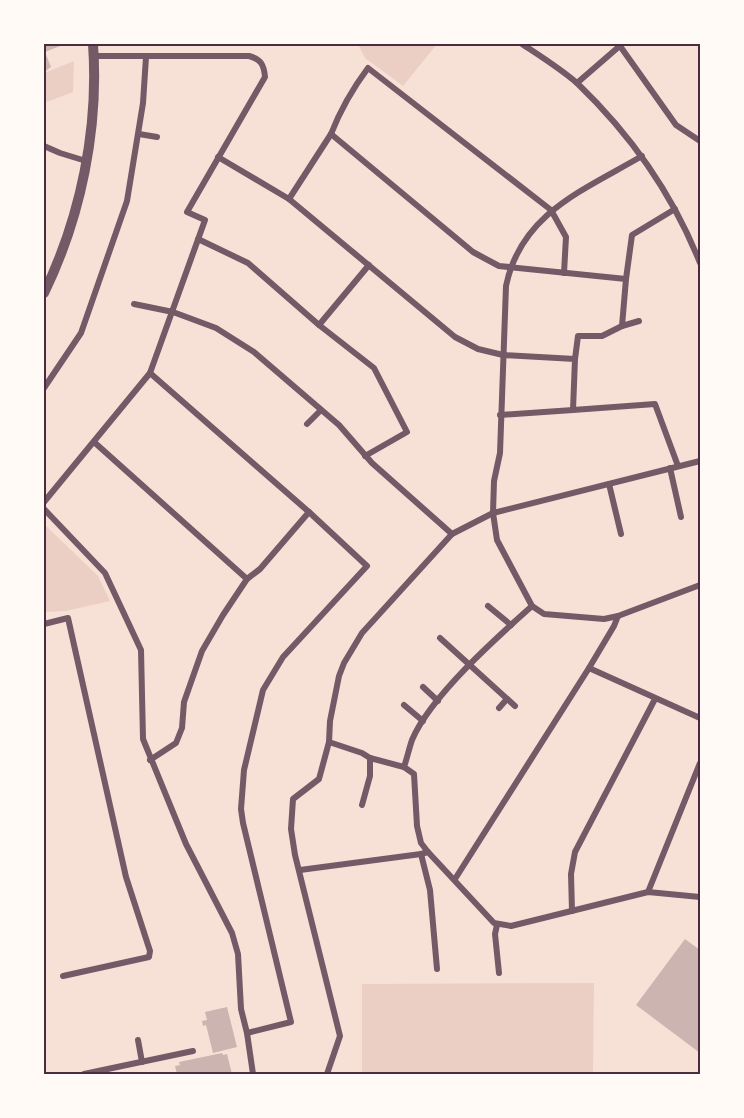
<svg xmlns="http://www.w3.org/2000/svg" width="744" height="1118" viewBox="0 0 744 1118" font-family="Raleway,sans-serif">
<rect width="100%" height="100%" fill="#f7e1d7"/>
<g fill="#ebcfc5">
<path d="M358,44H437L403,86L365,58Z"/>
<path d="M74,61L73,92L44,103V73Z"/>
<path d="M44,524L98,576L110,601L66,611L44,612Z"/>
<path d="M594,983L593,1074H362V984Z"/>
</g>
<g fill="#ccb4b1">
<path d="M44,44H59L60,46L45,52L51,67L44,72Z"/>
<path d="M685,939L700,950V1053L636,1005Z"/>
<path d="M227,1007L237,1047L213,1053L206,1025L203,1026L202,1021L207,1020L205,1012Z"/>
<path d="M222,1053L223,1055L227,1054L232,1074H177L175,1066L180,1065L179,1062Z"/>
</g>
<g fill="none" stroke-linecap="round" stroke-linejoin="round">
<g stroke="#755966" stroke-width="6">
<path d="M522,44C540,56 561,69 578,84C631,135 673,195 700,263"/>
<path d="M620,46L676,125L700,141"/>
<path d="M577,83L622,44"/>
<path d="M139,134L157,137"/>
<path d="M331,134L473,252L499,266L626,279L622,326L602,336H578L575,359"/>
<path d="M44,146L60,153L86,161"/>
<path d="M642,156C584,190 521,213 506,286L500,453L494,481L493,513L497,540L532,606L544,614L604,619L618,616L700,585"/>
<path d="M218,157L289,199L455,337L478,349L503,355L575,359L573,410L655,404L678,466"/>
<path d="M289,199L331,134C340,111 353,88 368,68L551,210L566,237L564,273"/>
<path d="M198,239L248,263L319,325L374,368L407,432L365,456"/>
<path d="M626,279L632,235L675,209"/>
<path d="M134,304L173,312L216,328L254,352L339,425L372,463L452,534"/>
<path d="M319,325L369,265"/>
<path d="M622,326L639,321"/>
<path d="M150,373L309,512"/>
<path d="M44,388L81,333L127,201L143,103L146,57"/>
<path d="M500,415L573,410"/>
<path d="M307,424L321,410"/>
<path d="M94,442L247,579"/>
<path d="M670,468L681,517"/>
<path d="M609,484L621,534"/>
<path d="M44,502L150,373L205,220L187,212L265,77C264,65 261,59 249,56H94"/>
<path d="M44,509L105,573L141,650L143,739L186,844L232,933L238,954L241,1009L247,1033L253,1074"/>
<path d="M488,606L511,625"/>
<path d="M44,624L68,618L126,877L150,951L149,957L63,976"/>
<path d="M440,638L515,706"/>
<path d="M589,668L700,718"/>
<path d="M423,687L438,701"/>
<path d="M404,705L423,721"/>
<path d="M499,708L507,699"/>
<path d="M329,742L362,753L370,758L404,767"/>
<path d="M150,760L176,743L182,728L184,702L202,651L223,615L247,579L260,569L309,512L367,566L283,657L263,690L244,770L241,809L243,823L291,1022L247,1033"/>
<path d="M362,805L370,776V758"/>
<path d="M428,852L421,843L417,826L414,774L404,767C407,758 409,749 412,740C430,697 496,638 532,606"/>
<path d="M421,854L430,890L437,969"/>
<path d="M300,870L421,854L428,852L494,923L511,926L648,892L700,897"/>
<path d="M455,879L589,668L614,626L618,616"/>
<path d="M648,892L700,763"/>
<path d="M572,911L571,874L575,852L655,699"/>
<path d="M497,925L495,934L499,973"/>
<path d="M138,1040L142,1062"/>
<path d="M84,1074L193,1051"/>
<path d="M327,1074L340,1036L295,855L291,829L293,799L319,779L329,742L330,721L339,676L344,663L362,633L452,534L493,513L700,461"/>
</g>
<path stroke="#755966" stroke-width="10" d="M44,293C81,217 99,128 93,44"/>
</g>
<rect width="744" height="1118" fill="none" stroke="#fffaf5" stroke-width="90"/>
<rect x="45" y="45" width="654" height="1028" fill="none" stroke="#4a2c40" stroke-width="2"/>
</svg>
